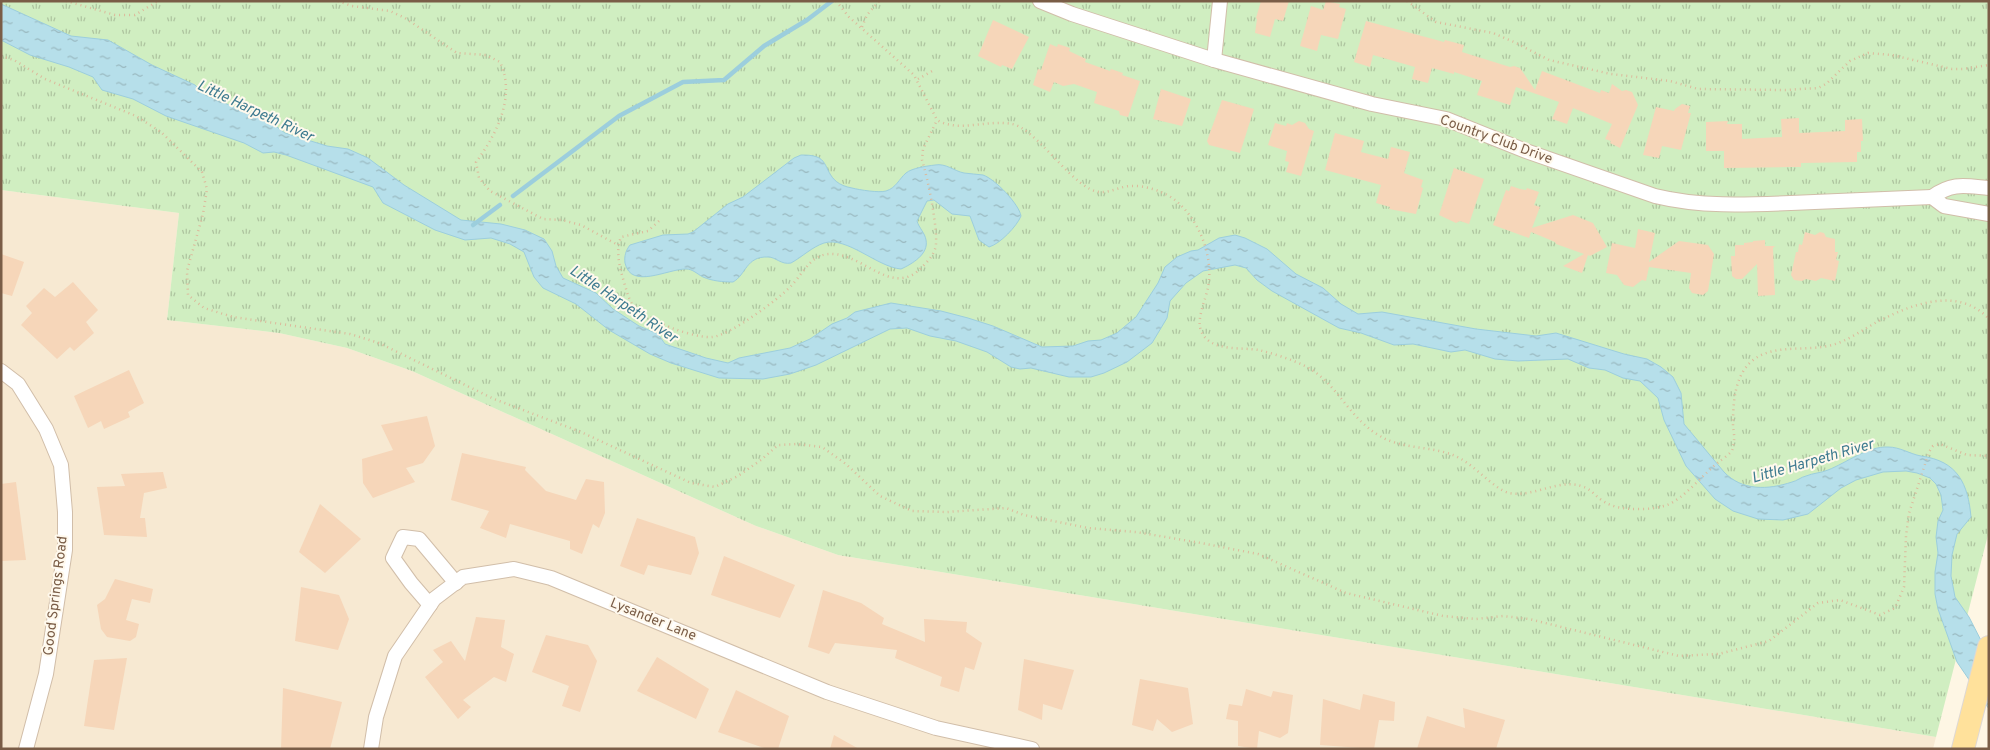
<svg xmlns="http://www.w3.org/2000/svg" width="1990" height="750" viewBox="0 0 1990 750" font-family="Overpass,sans-serif">
<defs>
<pattern id="grass-tufts" width="24" height="20" patternUnits="userSpaceOnUse" patternTransform="scale(1.25)"><rect width="24" height="20" fill="#d0eec1"/><path d="M3 7l-1-3M5 7V3M7 7l1-3M15 17l-1-3M17 17v-4M19 17l1-3" fill="none" stroke="#aec49f"/></pattern>
<pattern id="water-ripples" width="26" height="14" patternUnits="userSpaceOnUse" patternTransform="scale(1.25)"><rect width="26" height="14" fill="#b6dfea"/><path d="M2 4q2-2 4 0t4 0M15 11q2-2 4 0t4 0" fill="none" stroke="#99b8bf"/></pattern>
</defs>
<rect width="100%" height="100%" fill="#fef6e4"/>
<path fill="#f7e9d2" d="M1,190L179,213L167,320L279,333L347,348L412,371L756,526L838,555L1936,737L1933,749H1Z"/>
<path fill="url(#grass-tufts)" d="M1,1H1989V531L1936,737L838,555L756,526L412,371L347,348L279,333L167,320L179,213L1,190Z"/>
<g fill="url(#water-ripples)" stroke="#9ccedd">
<path d="M1,4L71,36L108,40L152,65L195,85L205,95L270,122L285,133L327,146L348,149L368,158L404,185L461,220L501,224L525,230L544,239L552,251L556,266L563,278L596,293L613,309L639,326L658,334L665,344L706,358L728,363L739,358L790,348L810,339L832,324L847,318L855,312L891,303L941,311L968,318L993,326L1042,347L1073,346L1088,341L1101,340L1117,333L1136,317L1158,283L1165,267L1177,257L1191,251L1198,250L1219,238L1235,235L1245,238L1267,249L1296,274L1323,288L1341,304L1358,314L1382,312L1476,329L1536,336L1556,333L1624,354L1647,359L1661,367L1673,377L1681,393L1684,424L1724,472C1742,491 1768,490 1792,482C1797,481 1801,477 1806,476C1813,473 1821,473 1828,470C1846,463 1868,446 1888,447C1900,447 1910,454 1921,456C1958,461 1968,484 1971,517L1957,534L1952,555L1951,576L1955,597L1969,617L1989,656V709L1957,662L1938,609L1935,594V572L1938,553L1936,537L1938,521L1943,510L1941,495L1936,484L1930,478L1917,473L1906,471L1883,472L1856,480L1841,488L1808,514L1783,520L1758,519L1733,511L1715,499L1686,466L1664,420L1658,398L1640,381L1623,378L1605,370L1589,368L1568,359L1518,361L1495,359L1465,350L1451,352L1413,344L1394,345L1361,333L1339,328L1272,291L1257,280L1246,268L1235,265L1203,271L1186,283L1170,301L1167,318L1152,343L1127,362L1104,373L1091,377H1069L1031,368L1020,369L1011,367L987,352L956,341L930,336L907,328L890,329L816,365L790,374L763,379L719,378L671,363L650,354L609,330L576,304L543,288L534,277L524,252L510,244L491,238L465,240L435,230L383,203L373,187L286,155L274,152L263,153L244,143L166,116L133,99L102,90L93,77L69,67L30,55L1,40Z"/>
<path d="M801,155C806,155 812,155 817,157C831,162 824,183 852,188C860,190 879,193 886,191C896,188 899,179 906,173C912,168 927,166 935,165C946,163 954,171 964,173C970,174 977,174 983,175C995,179 1019,204 1021,216C1017,226 1000,244 989,247L979,240L970,216L952,214L934,200L927,201L917,221C919,228 925,233 926,240C929,254 912,264 901,269C877,267 847,236 824,243C812,247 802,257 791,263C781,265 776,257 768,257C746,256 746,275 733,282C723,282 712,281 703,277C697,274 693,269 686,269C667,269 631,290 625,263C624,256 626,250 630,245L663,235L688,234L693,232L728,204L743,197L794,158Z"/>
</g>
<g fill="none" stroke-linecap="round" stroke-linejoin="round">
<g stroke="#9ccedd" stroke-width="4.5">
<path d="M513,196L619,116L683,82L724,80L764,46L807,20L832,1"/>
<path d="M473,225L500,205"/>
</g>
</g>
<g fill="#f6d6b9">
<path d="M1261,1H1289L1283,21L1275,19L1270,37L1255,33L1257,19L1256,18Z"/>
<path d="M1326,1L1340,4L1339,7L1346,9L1338,39L1321,35L1317,51L1300,46L1311,6L1323,10Z"/>
<path d="M993,20L1029,37L1012,69L1002,65L1001,67L978,56Z"/>
<path d="M1366,21L1444,42L1445,40L1464,45L1462,52L1510,67L1514,66L1520,68L1535,90L1542,71L1600,93L1601,90L1609,93L1612,84L1622,91L1626,90L1632,92L1638,105L1620,148L1610,143L1611,141L1605,139L1612,124L1573,108L1567,124L1552,119L1559,102L1516,87L1510,105L1477,95L1482,81L1454,72V74L1432,68L1428,83L1412,79L1415,67L1373,55L1370,67L1354,62Z"/>
<path d="M1050,44L1057,47L1058,44L1070,48L1069,51L1086,59L1085,62L1110,71L1111,69L1123,73L1122,75L1140,81L1128,117L1120,115L1119,111L1094,103L1097,92L1074,84L1063,86L1054,82L1050,92L1033,85L1038,69L1041,70Z"/>
<path d="M1161,89L1191,99L1182,126L1153,119Z"/>
<path d="M1222,100L1254,109L1240,153L1209,145L1207,141Z"/>
<path d="M1682,104L1690,106L1688,113H1691L1681,150L1662,146L1659,158L1643,155L1656,107L1674,111L1675,109Z"/>
<path d="M1799,118V133L1845,131V120L1862,119L1863,141H1861V152H1857V162L1801,163V167H1790L1724,168V151H1706V122L1728,121L1727,124H1742V139L1782,137L1781,119Z"/>
<path d="M1299,121L1305,123L1309,129L1314,131L1301,176L1286,172L1289,162L1285,161L1287,151L1268,145L1275,123L1286,126L1287,123L1292,125Z"/>
<path d="M1335,133L1364,141L1361,152L1388,159L1391,147L1410,152L1404,173L1423,180L1421,187L1423,188L1416,214L1389,209L1390,207L1376,203L1381,185L1325,170Z"/>
<path d="M1454,168L1484,179L1469,224L1460,221L1456,223L1439,215Z"/>
<path d="M1511,186L1520,189L1526,190L1527,188L1539,192L1534,205L1540,207L1532,228L1573,215L1593,223L1607,247L1590,256L1588,255L1582,273L1563,266L1584,254L1556,244L1555,242L1531,232L1529,238L1493,225L1506,190L1509,191Z"/>
<path d="M1638,229L1655,233L1649,262L1679,241L1708,245L1714,254L1708,291L1703,295L1692,293L1689,288L1691,273L1649,267L1646,281L1642,280L1633,287L1624,285L1617,275L1606,273L1612,243L1635,248Z"/>
<path d="M1805,232L1815,235L1820,232L1824,233L1826,237L1835,239V252H1838L1836,260L1839,261L1835,281L1821,278L1816,281L1806,279L1802,281L1794,280L1791,275L1796,252H1798L1799,244L1802,245Z"/>
<path d="M1765,240V246H1775L1773,248L1775,295L1758,296L1757,264L1742,279H1736L1732,276L1731,256H1735V245H1744V243L1753,242V241Z"/>
<path d="M1,254L24,262L12,296L1,293Z"/>
<path d="M73,282L98,310L86,322L94,333L74,351L70,347L57,359L21,325L32,313L26,306L44,288L55,297Z"/>
<path d="M129,370L144,403L128,412L130,417L104,429L101,421L88,428L74,396Z"/>
<path d="M427,416L435,446L423,463L406,468L415,482L373,498L363,483L362,459L393,450L381,425Z"/>
<path d="M462,453L526,467L525,470L546,491L576,500L586,479L604,482L605,513L599,528L593,524L582,554L570,549V541L510,524L506,538L480,528L489,511L451,500Z"/>
<path d="M163,472L167,488L144,493L140,518H145L147,537L104,535L97,487L125,486L121,474Z"/>
<path d="M16,482L26,560L1,561V484Z"/>
<path d="M320,504L361,539L325,573L299,552Z"/>
<path d="M637,518L695,537L699,553L691,575L648,565L644,575L620,566Z"/>
<path d="M724,556L795,585L780,618L711,595Z"/>
<path d="M115,579L153,589L150,603L132,599L126,620L139,624L136,637L130,641L107,637L101,629L97,605L105,599Z"/>
<path d="M301,587L339,595L349,619L338,650L295,641Z"/>
<path d="M823,590L861,603L884,618L882,624L925,642L924,619L967,622L966,632L982,643L974,670L965,667L959,692L940,686L942,677L895,658L897,650L835,643L829,654L808,647Z"/>
<path d="M476,617L505,620L501,647L514,654L506,682L494,677L463,700L471,707L458,719L425,677L443,662L433,650L451,641L465,661Z"/>
<path d="M546,635L588,645L597,661L580,712L562,706L569,686L532,672Z"/>
<path d="M657,657L709,689L696,719L637,691Z"/>
<path d="M127,658L114,730L84,726L94,660Z"/>
<path d="M1024,659L1074,670L1062,710L1043,704L1042,720L1018,710Z"/>
<path d="M1140,679L1188,688L1193,724L1172,732L1157,719L1153,731L1132,725Z"/>
<path d="M283,688L342,702L330,749H281Z"/>
<path d="M1246,689L1271,697L1273,691L1293,695L1288,733L1280,738L1259,731L1257,749L1238,746V721L1226,719L1229,704L1242,706Z"/>
<path d="M736,690L789,716L778,749H767L718,732Z"/>
<path d="M1363,694L1395,702L1394,721L1379,720L1374,749L1320,745L1323,699L1360,710Z"/>
<path d="M1463,708L1505,720L1496,749H1417L1427,716L1465,728Z"/>
<path d="M834,735L859,749H830Z"/>
</g>
<g fill="none" stroke-linecap="round" stroke-linejoin="round">
<defs>
<g id="street">
<path d="M1040,1L1072,14L1214,60L1372,104L1446,119L1526,151L1655,196C1700,207 1745,205 1791,203C1838,201 1885,199 1932,197"/>
<path d="M1214,60L1220,1"/>
<path d="M1989,188C1965,186 1953,182 1932,197L1944,206L1989,214"/>
<path d="M1,371L18,384L46,429L61,465L65,512V550L46,674L26,749"/>
<path d="M430,605L411,583L393,558L403,537L419,539L456,583"/>
<path d="M371,749L376,717L395,656L434,599L463,577L514,569L551,578L827,692L936,728L1032,749"/>
</g>
<path id="primary" d="M1963,749L1989,647"/>
</defs>
<use href="#street" stroke="#d1bea9" stroke-width="16"/>
<use href="#primary" stroke="#dfd8d3" stroke-width="24"/>
<g stroke="#dcba9c" stroke-width="2.5" stroke-dasharray="1 4" stroke-linecap="butt">
<path d="M66,1L115,15H135L158,1"/>
<path d="M338,1L352,6L390,11L405,18L457,53L486,55L500,62C516,96 497,134 476,162L479,178L490,191L543,219L562,220L581,225L618,245"/>
<path d="M836,1L849,17L914,75L937,120C959,133 988,119 1012,124C1034,128 1065,176 1090,189C1105,197 1116,187 1130,186C1145,185 1163,191 1175,200C1199,219 1214,257 1208,287C1206,300 1195,320 1202,333C1212,352 1242,347 1259,350C1274,354 1291,359 1305,366C1337,382 1349,419 1380,436C1401,449 1430,446 1453,455C1474,463 1493,489 1509,493C1534,498 1560,477 1584,487C1590,489 1595,495 1600,499C1612,508 1625,509 1640,509C1649,509 1658,508 1667,505C1685,498 1704,473 1720,461C1723,459 1728,455 1730,453C1732,451 1733,449 1733,446C1735,440 1734,432 1733,426C1733,404 1734,376 1752,361C1773,343 1807,352 1832,345C1847,341 1861,331 1875,323C1910,305 1957,285 1989,319"/>
<path d="M1407,1L1436,22L1493,33L1514,42L1549,60L1611,74L1670,81L1698,89L1785,90L1818,88L1826,84L1850,61L1868,53L1892,55L1952,69H1963L1989,65"/>
<path d="M862,27L867,15L879,1"/>
<path d="M1,56L14,60L45,79L136,116L161,132L202,172L207,189L203,214L187,271L188,295L204,308L233,317L350,334L379,343L494,399L581,432L691,483L715,487L738,476L761,460L778,445L797,444L822,447L846,464L880,496L912,511L947,512L1006,508L1024,515L1088,528L1136,532L1201,543L1258,554L1346,593L1443,616L1476,619L1503,616L1529,619L1679,656L1719,654L1769,641L1818,603L1840,600L1880,615L1895,608L1904,587L1906,536L1909,513L1929,452L1933,446L1940,444L1967,455L1989,456"/>
<path d="M918,79L934,70"/>
<path d="M659,221L648,231L621,237C614,254 622,275 627,292C633,313 646,316 665,325C675,330 700,338 712,337C729,336 779,299 791,286C800,277 808,261 820,256C846,246 872,275 895,278C904,279 913,276 919,270C925,264 932,258 935,249C940,236 927,175 922,160L923,149L937,120"/>
</g>
<use href="#street" stroke="#fff" stroke-width="14"/>
<use href="#primary" stroke="#ffe19b" stroke-width="22"/>
</g>
<g text-anchor="middle" dominant-baseline="central" stroke-width="4" stroke-linejoin="round" paint-order="stroke">
<g font-size="14" fill="#7a5d47" stroke="#fff9ed">
<text transform="translate(1496 140) rotate(20)">Country Club Drive</text>
<text transform="translate(56 596) rotate(-83)">Good Springs Road</text>
<text transform="translate(653 620) rotate(22)">Lysander Lane</text>
</g>
<g font-size="15" font-style="italic" fill="#3e7b90" stroke="#fff9ed">
<text transform="translate(255 112) rotate(25)">Little Harpeth River</text>
<text transform="translate(623 305) rotate(34)">Little Harpeth River</text>
<text transform="translate(1813 462) rotate(-16)">Little Harpeth River</text>
</g>
</g>
<rect width="1990" height="750" fill="none" stroke="#7a5d47" stroke-width="5"/>
</svg>
